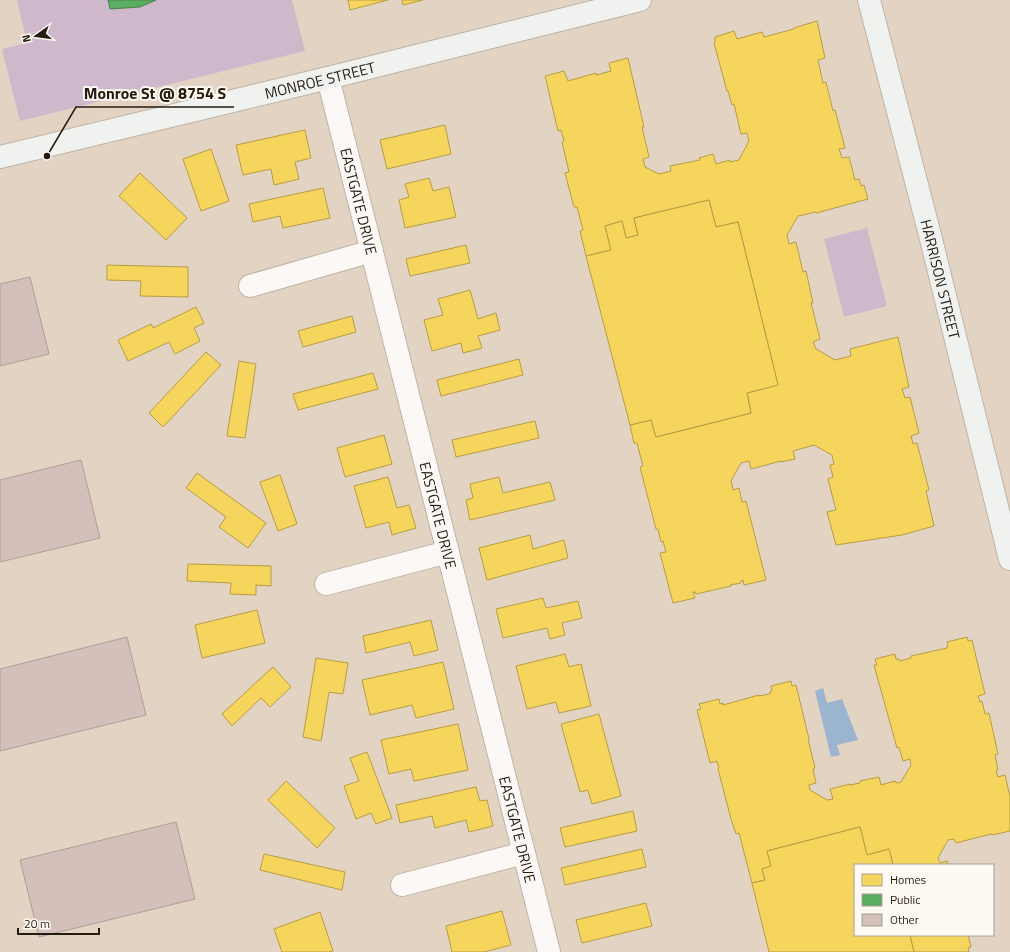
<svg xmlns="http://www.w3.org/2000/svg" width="1010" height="952" viewBox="0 0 1010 952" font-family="'Titillium Web',sans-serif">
<rect width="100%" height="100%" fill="#e2d3c2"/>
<g fill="#cfb8cb">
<path d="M17,0H108L140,7L156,0H292L305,51L20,121L2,49L27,43Z"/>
<path d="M867,228L887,306L844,317L824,239Z"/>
</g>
<path fill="#9bb4cf" d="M823,688L827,703L842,699L858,740L837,745L840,755L831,757L815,691Z"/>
<g fill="#f6d55c" stroke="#b79d45">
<path d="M348,0H388L350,10Z"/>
<path d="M402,0H423L403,5Z"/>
<path d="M817,21L825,58L818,60L823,83L826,82L833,111L835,110L845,148L839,149L842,158L849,157L855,180L859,179L861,186L864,185L868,199L816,213V212L798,216L787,235L789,244L796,242L803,272L806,271L813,303H811L820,339L813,342L816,349L835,360L851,356L850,349L898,337L909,387L902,389L905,398L910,397L919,433L911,436L913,444L917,443L929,490L926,491L934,526L902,535L836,545L827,512L836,510L828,479L833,477L830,465L834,464L832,455L814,445L793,451L795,459L781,462V461L751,469L749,461L741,463L731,481L733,490L739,488L742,502L746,501L766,580L744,585L743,580L741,581V583L730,585L731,586L696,594L695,592H693L695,598L673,603L660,553L666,552L663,541L661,542L658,529H656L640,467L643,466L637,443H634L630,425L651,420L656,437L751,413L747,393L778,385L738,222L716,227L709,200L634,218L638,235L626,238L622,221L605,226L611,250L586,256L580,231L583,230L577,207H574L565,173L569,172L562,142L564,141L561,130L558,131L545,76L564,71L568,81L596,73V75L611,71L609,63L628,58L644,127H642L649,157L643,159L645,167L659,174L671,171L670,166L700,160L699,158L713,154L716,164L730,160V162L739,160L749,141L747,133L741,134L734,104L732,105L728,91H727L714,43L715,42V37L734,31L737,39L762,32L764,37L794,29V28Z"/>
<path d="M445,125L451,154L387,169L380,140Z"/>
<path d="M305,130L311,158L295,162L299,179L274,185L271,169L243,175L236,145Z"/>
<path d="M211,149L229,201L201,211L183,159Z"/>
<path d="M140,173L187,218L166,240L119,196Z"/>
<path d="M429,178L433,191L449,187L456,217L405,228L399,200L409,197L405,184Z"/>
<path d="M323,188L330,218L283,228L280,216L253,222L249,204Z"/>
<path d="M709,200L716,227L738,222L778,385L747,393L751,413L656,437L651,420L630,425L586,256L611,250L605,226L622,221L626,238L638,235L634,218Z"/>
<path d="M466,245L470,263L410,276L406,259Z"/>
<path d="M107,265L188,267V297L140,296L141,281L107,280Z"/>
<path d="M470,290L478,319L496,313L500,330L478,336L482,348L463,353L461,343L432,351L424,320L443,315L438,299Z"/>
<path d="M196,307L204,323L194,328L200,341L175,354L169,342L128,361L118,340L151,324L153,328Z"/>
<path d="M352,316L356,332L303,347L298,331Z"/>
<path d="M206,352L221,365L163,427L149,413Z"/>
<path d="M519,359L523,375L441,396L437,380Z"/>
<path d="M239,361L256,364L245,438L227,436Z"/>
<path d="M373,373L378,389L298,410L293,394Z"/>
<path d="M535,421L539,438L456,457L452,440Z"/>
<path d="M384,435L392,464L345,477L337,448Z"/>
<path d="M197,473L266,523L248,548L219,527L226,517L186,488Z"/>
<path d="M280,475L297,524L278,531L260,482Z"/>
<path d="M388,477L397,508L409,505L416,528L392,535L389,522L366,528L354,486Z"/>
<path d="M499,477L503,493L550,482L555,500L470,520L466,500L473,498L470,484Z"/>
<path d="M530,535L533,549L564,540L568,558L487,580L479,548Z"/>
<path d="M188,564L271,566V586L256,585V595L230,594L231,583L187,581Z"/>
<path d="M543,598L546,608L578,601L582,618L562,623L565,635L550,639L547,628L503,638L496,609Z"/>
<path d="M257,610L265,643L202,658L195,625Z"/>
<path d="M431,620L438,650L414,656L410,642L366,653L363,636Z"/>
<path d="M967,637L968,641L972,640L985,694L978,696L980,702L982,701L985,714L989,713L998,754L995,755L998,770L996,771L998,777L1005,775L1010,797V831L992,835L991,834L956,843L954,839L948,840L938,858L940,863L947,861L948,865H893L889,849L867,855L860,827L767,851L771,866L762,869L765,880L752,883L739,833L736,834L731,819L718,769L719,768L717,761L710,763L697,710L701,709L699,704L719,699L720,704L723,703V705L759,695V696L770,694V692L772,691L771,686L791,681L792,686L796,685L809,739H808L815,768L813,769L816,783L809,785L810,790L827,800L833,799L830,789L850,784V785L860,783V781L879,777L881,785L895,781L896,783L901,782L911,765L910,759L903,761L899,747L897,748L874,665H877L875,659L895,654L896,659H899L900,661L911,658V656L947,648V646H948L947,642Z"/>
<path d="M565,654L569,667L581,664L591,706L559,713L556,702L527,709L516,666Z"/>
<path d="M316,658L348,663L343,694L329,692L321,741L303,737Z"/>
<path d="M443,662L454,709L416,718L412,705L370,715L362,680Z"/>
<path d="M273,667L291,687L270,707L261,698L232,726L222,714Z"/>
<path d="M599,714L621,796L592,804L588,790L580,792L561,724Z"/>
<path d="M458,724L468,770L414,781L411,769L389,774L381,740Z"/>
<path d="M367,752L392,818L376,824L371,813L356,819L344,786L359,781L350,758Z"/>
<path d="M286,781L335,828L317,848L268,800Z"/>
<path d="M476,787L480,801L487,800L493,826L469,832L466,820L435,828L432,816L400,823L396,805Z"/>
<path d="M633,811L637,831L565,847L560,828Z"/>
<path d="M860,827L867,855L889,849L893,865H855V935H910L914,952H769L752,883L765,880L762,869L771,866L767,851Z"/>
<path d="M642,849L646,867L565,885L561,868Z"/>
<path d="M264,854L345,872L342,890L260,870Z"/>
<path d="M646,903L652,926L582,943L576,920Z"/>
<path d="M502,911L511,945L484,952H452L446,926Z"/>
<path d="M320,912L333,951L329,952H282L274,929Z"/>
<path d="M910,935H968L971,947L968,948L969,952H914Z"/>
</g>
<path fill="#5aae61" stroke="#4a8248" d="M108,0H156L140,7L110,9Z"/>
<g fill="#d4bfba" stroke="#ad9f98">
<path d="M30,277L49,354L0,366V284Z"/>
<path d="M81,460L100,538L0,562V480Z"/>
<path d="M127,637L146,715L0,751V669Z"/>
<path d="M176,822L195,899L39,937L20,860Z"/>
</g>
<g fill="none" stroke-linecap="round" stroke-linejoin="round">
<defs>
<g id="street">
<path id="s1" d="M328,78L549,952"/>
<path d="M250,286L372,251"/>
<path d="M326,584L448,552"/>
<path d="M402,885L524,853"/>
</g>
<g id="secondary">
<path id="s2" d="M869,0L930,235L1010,559"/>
<path id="s3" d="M0,157L328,78L640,0"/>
</g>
</defs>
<use href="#street" stroke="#beb3a6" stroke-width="24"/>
<use href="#secondary" stroke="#beb3a6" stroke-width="24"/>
<use href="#street" stroke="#fbf8f6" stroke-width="22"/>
<use href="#secondary" stroke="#f0f2ef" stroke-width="22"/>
</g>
<g text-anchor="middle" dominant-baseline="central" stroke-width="4" stroke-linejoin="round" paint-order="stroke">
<g font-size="15" fill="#241b0f" stroke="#fff9f3">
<text stroke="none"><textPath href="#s3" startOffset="329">MONROE STREET</textPath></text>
<text stroke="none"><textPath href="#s1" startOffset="127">EASTGATE DRIVE</textPath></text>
<text stroke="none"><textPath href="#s2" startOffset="288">HARRISON STREET</textPath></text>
<text stroke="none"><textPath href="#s1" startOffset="451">EASTGATE DRIVE</textPath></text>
<text stroke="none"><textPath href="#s1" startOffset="775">EASTGATE DRIVE</textPath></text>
</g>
</g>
<path fill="none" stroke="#241b0f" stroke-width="1.5" d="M47 156L76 107H234"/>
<circle fill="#241b0f" stroke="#fff9f3" stroke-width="1.5" cx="47" cy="156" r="4"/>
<g font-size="16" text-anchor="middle" font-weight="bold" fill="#241b0f" stroke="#fff9f3" stroke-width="4" stroke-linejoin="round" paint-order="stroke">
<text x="155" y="99">Monroe St @ 8754 S</text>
</g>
<rect x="854" y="864" width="140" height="72" fill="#fff9f3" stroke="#a7a098"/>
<rect x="862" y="874" width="20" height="12" fill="#f6d55c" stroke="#a7a098"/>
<text x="890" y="884" font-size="12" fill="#241b0f">Homes</text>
<rect x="862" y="894" width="20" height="12" fill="#5aae61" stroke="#a7a098"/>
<text x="890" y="904" font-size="12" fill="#241b0f">Public</text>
<rect x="862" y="914" width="20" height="12" fill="#d4bfba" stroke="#a7a098"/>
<text x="890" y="924" font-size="12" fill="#241b0f">Other</text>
<g transform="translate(36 36) rotate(256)" stroke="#fff9f3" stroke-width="3" paint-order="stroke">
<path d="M0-3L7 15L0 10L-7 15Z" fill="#241b0f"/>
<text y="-6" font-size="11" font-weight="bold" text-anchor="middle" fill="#241b0f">N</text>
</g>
<path d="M18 928v6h81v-6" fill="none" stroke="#241b0f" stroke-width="2"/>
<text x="24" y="928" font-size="12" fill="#241b0f" stroke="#fff9f3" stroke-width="3" paint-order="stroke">20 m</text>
</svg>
